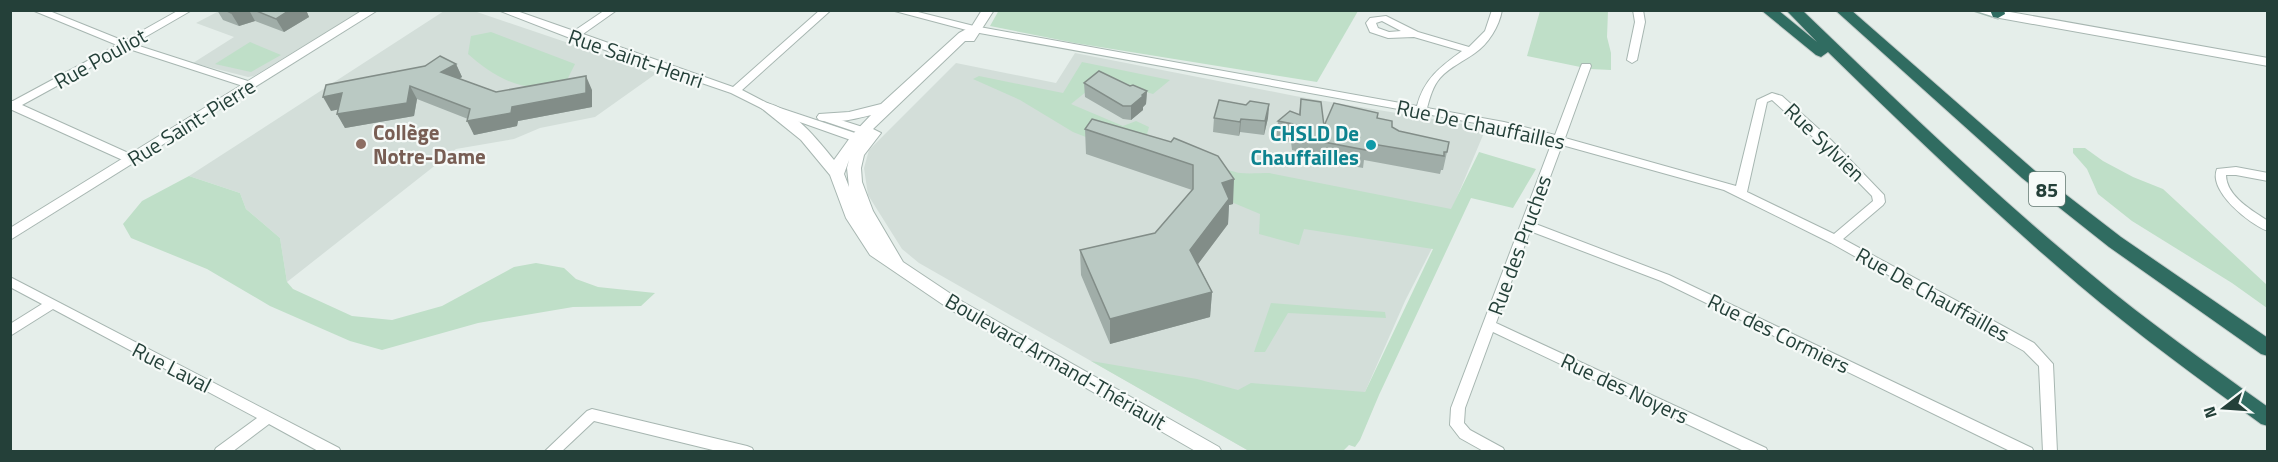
<svg xmlns="http://www.w3.org/2000/svg" width="2278" height="462" viewBox="0 0 2278 462" font-family="'Titillium Web',sans-serif">
<rect width="100%" height="100%" fill="#e5eeea"/>
<g fill="#d3ded9">
<path d="M219,11H361L254,76L248,77L193,63L234,37L196,23Z"/>
<path d="M444,11H474L657,73L595,117L540,128L514,139L456,149L287,282L280,238L246,209L240,193L189,176Z"/>
<path d="M1075,53L1295,96L1486,128L1452,209L1405,301L1365,392L1350,443L1342,451H1249L919,263L902,249L868,195L864,168L869,150L956,63L1056,83Z"/>
</g>
<g fill="#bfdfc8">
<path d="M999,10H1358V11L1317,82L1075,43L990,26Z"/>
<path d="M1540,11H1608L1607,37L1611,53V70L1590,69L1527,56Z"/>
<path d="M491,32L575,64L567,80C558,82 548,86 539,87C513,89 486,70 468,54L471,36Z"/>
<path d="M250,42L281,55L251,72L215,64Z"/>
<path d="M1082,62L1170,80L1153,94L1102,79L1071,104L1123,126L1136,121L1149,127L1147,134C1157,145 1223,170 1240,173C1249,174 1260,173 1269,173L1451,209L1479,152L1536,169L1513,208L1471,198L1379,395L1360,440L1355,447L1349,445L1342,452L1249,451L1091,361L1197,379L1238,390L1251,383L1365,392L1433,249L1304,229L1299,245L1259,234L1260,214L1229,201L1225,180L1104,136L1096,141L1073,132L1020,100L973,79L979,76L1063,93Z"/>
<path d="M2073,148H2085L2103,161L2133,177L2163,189L2267,285V308L2232,283L2132,221L2098,194L2087,169L2073,153Z"/>
<path d="M189,176L240,193L246,209L280,238L287,282L293,289L352,316L392,320L442,306L514,267L536,263L564,268L576,279L598,287L655,293L641,306L573,307L478,323L382,350L350,341L270,306L207,269L131,238L123,224L142,201Z"/>
<path d="M1271,303L1385,312L1386,318L1288,313L1265,352H1254Z"/>
</g>
<g fill="none" stroke-linecap="round" stroke-linejoin="round">
<defs>
<g id="minor">
<path d="M32,10H47L124,41L179,10H192L133,44L254,83L255,85L250,88L246,87L126,48L22,105L135,156L137,159L131,163L127,162L10,109V101H13L117,45Z"/>
<path d="M498,10H514L574,31L605,10H617L583,34L733,87L820,10H831L742,90L771,105L870,138L872,141L866,145L862,144L763,109L731,93L570,38Z"/>
<path d="M891,10H910L974,26L1417,106C1424,79 1440,67 1462,51L1414,37L1388,38L1370,32L1366,23L1370,18L1386,16L1418,32L1469,47L1485,31L1492,10H1502C1499,27 1488,44 1475,53C1464,61 1450,67 1440,78C1433,86 1430,97 1427,108L1504,122L1555,135L1581,66L1582,64H1590L1591,66L1565,138L1736,186L1757,100L1772,93L1782,96L1831,140L1884,195L1885,202L1883,205L1843,239L2034,343L2053,364L2057,452H2043L2039,366L2024,351L1831,243L1724,190L1562,145L1533,223L1669,275L2032,448L2034,452H2012L1661,281L1530,231L1496,323L1766,448L1768,452H1746L1493,332L1465,408L1464,423L1470,430L1503,448L1505,452H1485L1460,438L1450,425L1451,408L1552,142L1503,128L974,32ZM1382,21L1401,31L1389,32L1378,28L1376,23ZM1772,100L1823,146L1872,196L1873,201L1834,234L1747,192L1767,102Z"/>
<path d="M1633,10H1643L1645,22L1637,60L1632,63L1627,60L1635,22Z"/>
<path d="M822,114L875,131L877,133L871,137L818,119L817,117Z"/>
<path d="M2236,167L2268,173V181L2236,175H2226C2226,196 2253,211 2268,221V231C2249,224 2208,191 2217,169Z"/>
<path d="M10,277L339,448L341,452H320L269,424L232,452H214L216,448L257,418L53,309L10,336V324L42,304L10,287Z"/>
<path d="M592,409L747,446L752,448L754,452H721L594,421L561,452H544L587,411Z"/>
</g>
<g id="tertiary">
<path d="M363,10H378L10,240V228Z"/>
<path d="M982,10H994L974,41H965L873,129L881,133L864,155L861,168L862,182L873,211L903,262L963,302L1219,447L1222,452H1197L951,310L870,255L846,218L830,175L801,140L760,107L767,103C794,110 817,139 834,160L852,135L871,115C855,119 836,124 819,120L817,117L819,114L849,112L881,104L959,33L972,26ZM849,160L847,168L849,187L844,174Z"/>
<path d="M1999,10L2268,58V66L1994,17L1992,14L1994,11Z"/>
</g>
<path id="secondary" d="M1973,10H2000L2005,14L1998,18Z"/>
<g id="motorway">
<path d="M1761,10H1778L1817,42L1786,10H1802C1897,101 1991,192 2092,275C2148,322 2208,364 2268,407V426L2261,424C2199,379 2137,334 2079,285C1992,211 1910,132 1828,52L1821,57L1816,55Z"/>
<path d="M1835,10H1851L2034,170L2121,237L2268,338V356L2261,354L2109,247L2022,178Z"/>
<path d="M1990,10H2004L2005,14L1998,18L1993,17Z"/>
</g>
</defs>
<use href="#minor" stroke="#a7b6b1" stroke-width="2"/>
<use href="#tertiary" stroke="#a7b6b1" stroke-width="2"/>
<use href="#secondary" stroke="#a3bab2" stroke-width="3"/>
<use href="#motorway" stroke="#c2cac8" stroke-width="2"/>
<use href="#minor" fill="#fff" fill-rule="evenodd"/>
<use href="#tertiary" fill="#fff" fill-rule="evenodd"/>
<use href="#secondary" fill="#fff" fill-rule="evenodd"/>
<use href="#motorway" fill="#306c61" fill-rule="evenodd"/>
</g>
<g fill="#a0ada8">
<path d="M217,10H306L309,17L284,32L255,21L239,26L223,20Z"/>
<path d="M456,64L462,77L459,79L496,92L592,90V107L518,121L517,126L474,135L468,119L417,99L414,116L345,128L337,114L338,109L331,111Z"/>
<path d="M1084,83L1130,86L1147,91L1146,104L1143,107V110L1131,120L1123,119L1085,97Z"/>
<path d="M1301,99L1324,126L1377,118L1399,131L1447,152L1443,170H1441L1440,174L1364,160L1363,168L1295,155L1296,151L1292,150L1291,142L1276,139L1278,121L1299,115Z"/>
<path d="M1269,104L1268,118L1264,135L1240,132L1239,136L1213,132L1214,118L1246,105Z"/>
<path d="M1085,129L1171,142L1233,204L1229,205L1228,224L1198,264L1212,292L1210,317L1110,344L1081,275L1080,250L1155,233L1192,190L1086,154Z"/>
</g>
<g fill="#828d88">
<path d="M238,10H249L255,21L239,26L231,13Z"/>
<path d="M290,10H306L309,17L284,32L276,19Z"/>
<path d="M456,64L462,77L447,85L441,72Z"/>
<path d="M586,76L592,90V107L518,121L517,126L474,135L467,121L512,107Z"/>
<path d="M410,86L417,99L414,116L345,128L337,114Z"/>
<path d="M1147,91L1146,104L1143,107V110L1131,120V106L1142,95Z"/>
<path d="M342,93L350,107L331,111L323,97Z"/>
<path d="M1269,104L1268,118L1264,135L1265,121Z"/>
<path d="M1241,119L1240,132L1239,136L1240,122Z"/>
<path d="M1234,179L1233,204L1229,205L1228,224L1189,276L1190,250L1222,183Z"/>
<path d="M1212,292L1210,317L1110,344V319Z"/>
</g>
<g fill="#bac9c3" stroke="#828d88" stroke-width="1.5">
<path d="M225,10H238L231,13Z"/>
<path d="M254,10H290L276,19Z"/>
<path d="M440,56L456,64L441,72L496,92L586,76V93L512,107L511,113L467,121L470,109L410,86L407,103L337,114L342,93L323,97L326,85L425,66Z"/>
<path d="M1099,71L1130,86L1133,85L1147,91L1142,95L1143,96L1131,106H1123L1084,83Z"/>
<path d="M1301,99L1321,102L1324,126L1334,103L1378,113L1377,118L1392,121V127L1399,131L1449,142L1447,152H1444V156L1367,143L1366,150L1297,137L1298,133L1294,132L1293,124L1278,121L1290,111L1300,115Z"/>
<path d="M1219,100L1246,105L1250,101L1269,104L1265,121L1241,119L1240,122L1214,118Z"/>
<path d="M1092,119L1171,142L1174,138L1218,156L1234,179L1222,183L1229,199L1190,250L1212,292L1110,319L1080,250L1155,233L1193,189V165L1085,129Z"/>
</g>
<circle fill="#8d6e63" stroke="#f6faf8" stroke-width="2" cx="361" cy="144" r="6"/>
<circle fill="#0f9aa8" stroke="#f6faf8" stroke-width="2" cx="1371" cy="145" r="6"/>
<g text-anchor="middle" dominant-baseline="central" stroke-width="4.5" stroke-linejoin="round" paint-order="stroke">
<rect fill="#f6faf8" stroke="#637872" stroke-width="1.5" x="2029" y="172" width="36" height="34" rx="4.5"/>
<g font-size="20" font-weight="bold" fill="#244039">
<text x="2047" y="189">85</text>
</g>
<g font-size="21" fill="#244039" stroke="#f6faf8">
<text transform="translate(100 58) rotate(-29)">Rue Pouliot</text>
<text transform="translate(636 58) rotate(19)">Rue Saint-Henri</text>
<text transform="translate(191 122) rotate(-32)">Rue Saint-Pierre</text>
<text transform="translate(1481 124) rotate(12)">Rue De Chauffailles</text>
<text transform="translate(1825 142) rotate(44)">Rue Sylvien</text>
<text transform="translate(1519 245) rotate(-70)">Rue des Pruches</text>
<text transform="translate(1933 294) rotate(29)">Rue De Chauffailles</text>
<text transform="translate(1779 333) rotate(26)">Rue des Cormiers</text>
<text transform="translate(1056 361) rotate(30)">Boulevard Armand-Thériault</text>
<text transform="translate(172 367) rotate(27)">Rue Laval</text>
<text transform="translate(1625 388) rotate(25)">Rue des Noyers</text>
</g>
<g font-size="21" font-weight="bold" fill="#785e54" stroke="#f6faf8" text-anchor="start">
<text x="373" y="132">Collège<tspan x="373" dy="24">Notre-Dame</tspan></text>
</g>
<g font-size="21" font-weight="bold" fill="#0d838f" stroke="#f6faf8" text-anchor="end">
<text x="1359" y="133">CHSLD De<tspan x="1359" dy="24">Chauffailles</tspan></text>
</g>
</g>
<rect width="2278" height="462" fill="none" stroke="#244039" stroke-width="24"/>
<g transform="translate(2224 408) rotate(253)" stroke="#f6faf8" stroke-width="4.5" paint-order="stroke">
<path d="M0-4.5L10 22L0 15L-10 22Z" fill="#244039"/>
<text y="-9" font-size="16" font-weight="bold" text-anchor="middle" fill="#244039">N</text>
</g>
</svg>
